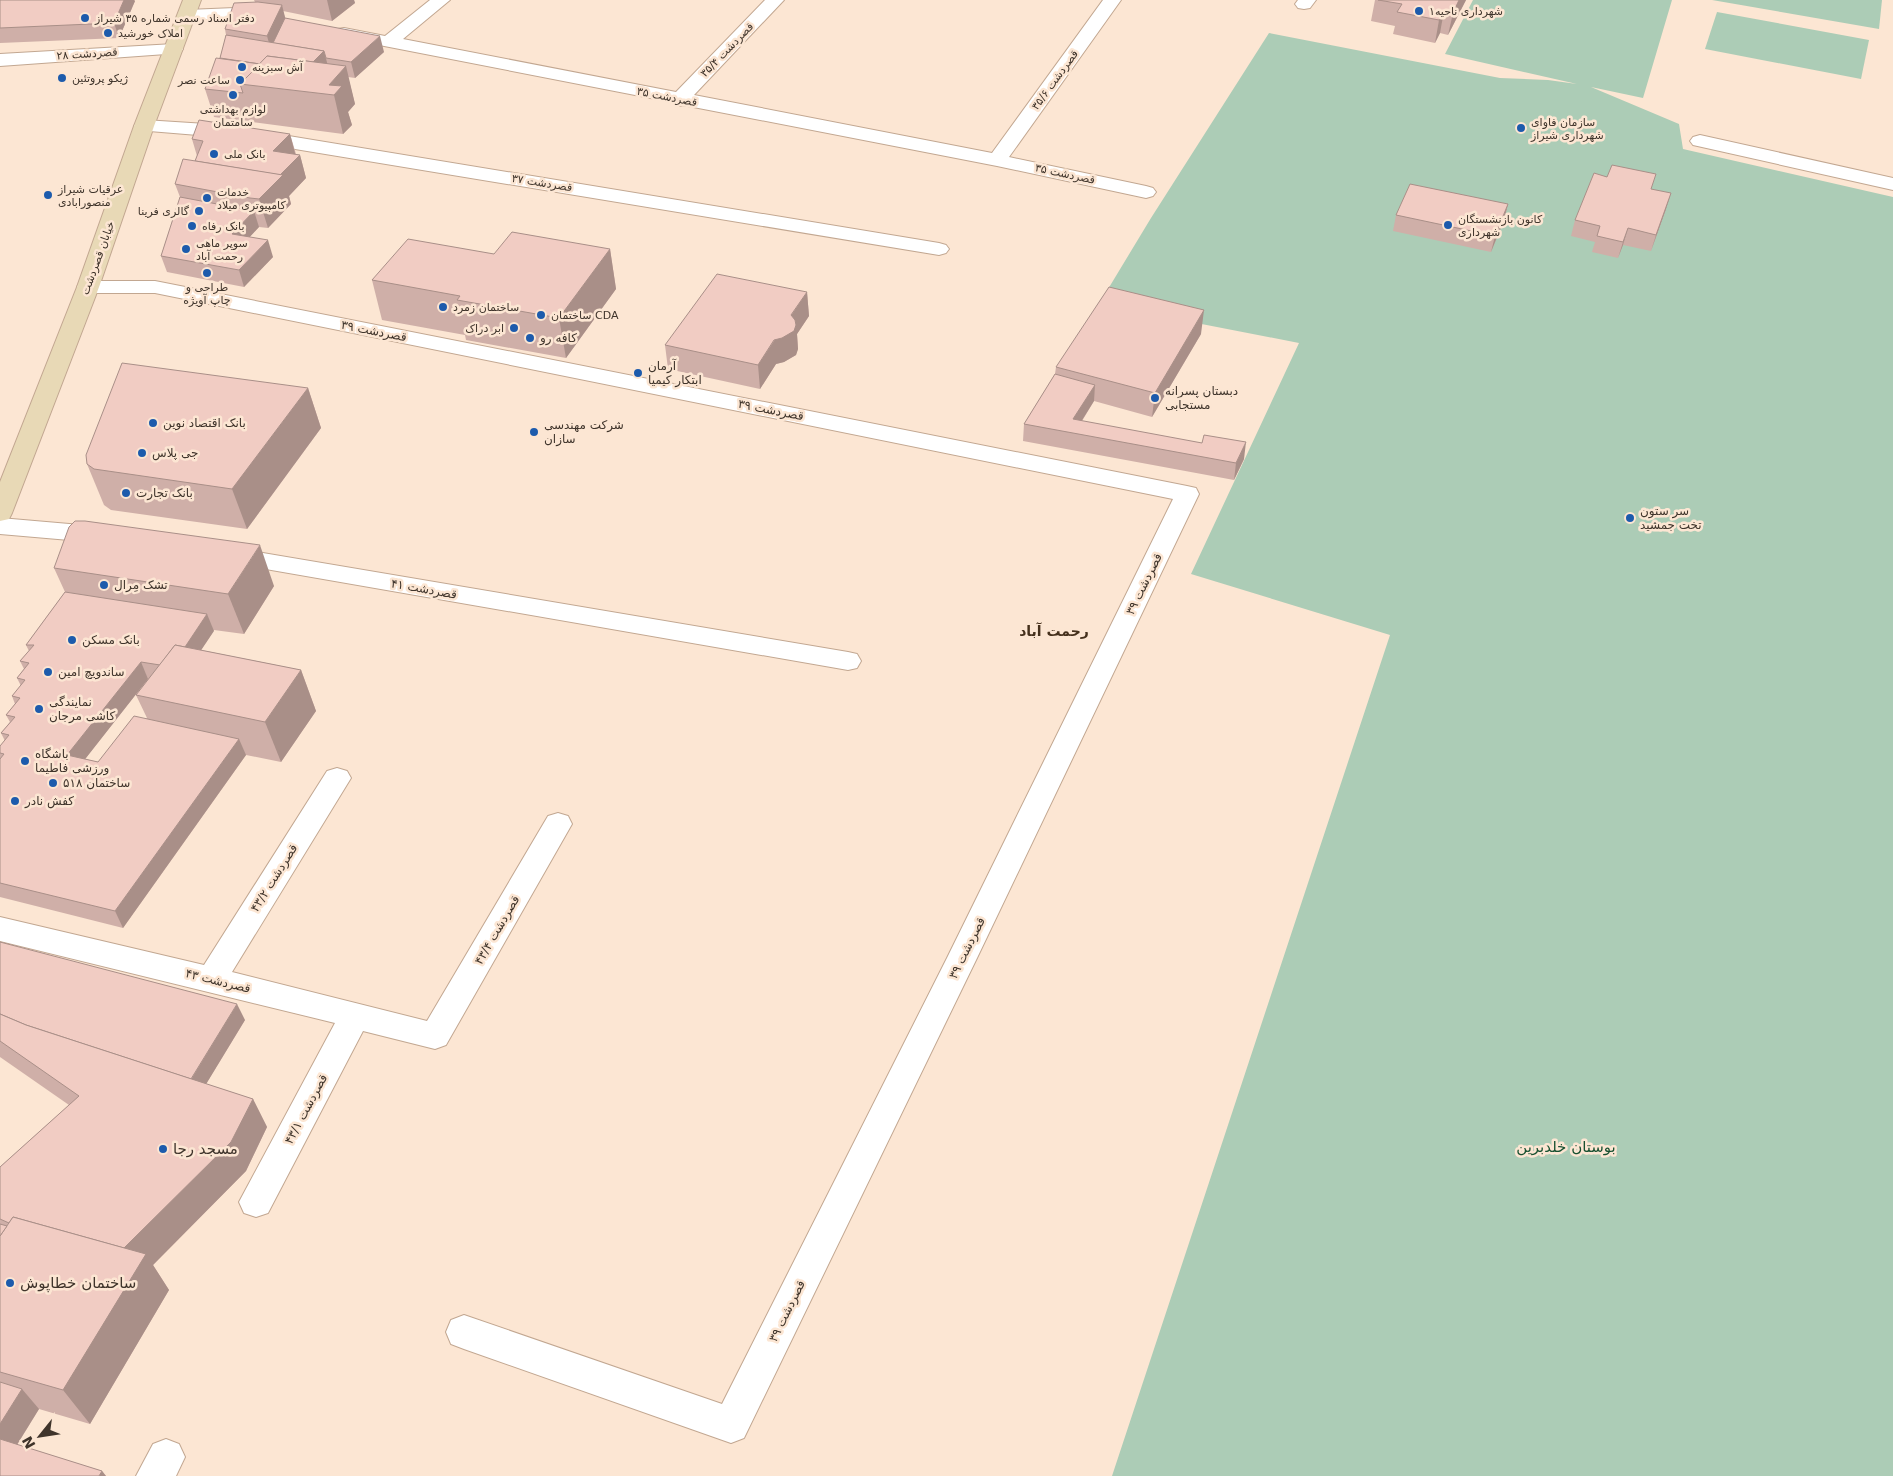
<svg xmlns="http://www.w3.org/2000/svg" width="1893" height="1476" viewBox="0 0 1893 1476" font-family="'DejaVu Sans',Vazirmatn,sans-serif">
<rect width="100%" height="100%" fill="#fce6d3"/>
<g fill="#acccb6">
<path d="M1473,0H1672L1643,98L1591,87L1679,124L1683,149L1893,197V1476H1112L1390,635L1191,574L1299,343L1099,304L1151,218L1269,33L1500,78L1548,80L1577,84L1445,54Z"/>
<path d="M1712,0H1882L1879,29Z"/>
<path d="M1717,12L1869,40L1861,79L1705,49Z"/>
</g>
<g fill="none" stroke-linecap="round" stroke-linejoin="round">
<defs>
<g id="service">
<path d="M1298,0H1316L1310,8L1304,9L1298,8L1295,4Z"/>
<path d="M1700,135L1893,178V190L1693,145L1690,141L1693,137Z"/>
</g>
<g id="minor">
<path d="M430,0H450L403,39L676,92L765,0H784L694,95L992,153L1103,0H1121L1009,157L1146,186L1153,188L1156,192L1153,196L1146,198L997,166L683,105L679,106L671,102L338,37L335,33L338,29L344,28L385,36Z"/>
<path d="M235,8L273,13L276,17L273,21L267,22L235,18L187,20L181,19L178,15L181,11L187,10Z"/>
<path d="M174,44L180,45L183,49L180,53L0,66V54Z"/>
<path d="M144,120L222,125L939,243L946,245L949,249L946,253L939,255L222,137L137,130L134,126L137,122Z"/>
<path d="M88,281H155L1187,486L1196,488L1199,494L977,958L744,1438L731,1443L464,1349L451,1344L446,1332L451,1320L464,1315L722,1404L947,958L1173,499L155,293H88L80,292L77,287L80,282Z"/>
<path d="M0,518L104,527L113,529L116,535L113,541L104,543L0,534Z"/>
<path d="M228,547L848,652L857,654L861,661L857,668L848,670L219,561L215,555L219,549Z"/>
<path d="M337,768L347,771L351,778L232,972L427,1021L548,816L558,813L568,816L572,824L446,1045L435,1049L363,1031L268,1213L256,1217L244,1213L239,1202L335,1023L0,941V917L204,965L327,771Z"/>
<path d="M166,1439L179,1444L185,1457L176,1476H136L153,1444Z"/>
</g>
<path id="secondary" d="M183,0H201L154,126L99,287L12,513L9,519L0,521V482L77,287L134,126Z"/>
</defs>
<use href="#service" stroke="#c2a791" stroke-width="2"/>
<use href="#minor" stroke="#c2a791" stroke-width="2"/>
<use href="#secondary" stroke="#c2a791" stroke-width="2"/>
<use href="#service" fill="#fff" fill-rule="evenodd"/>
<use href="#minor" fill="#fff" fill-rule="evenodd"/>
<use href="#secondary" fill="#e8d9b6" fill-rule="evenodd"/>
</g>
<g fill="#cfafa8" fill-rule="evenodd">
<path d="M0,0H134L135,1L119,38L0,43Z"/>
<path d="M254,0H354L355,3L332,21L283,11L285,18L384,52L355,78L348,77L355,104L348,112L352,125L343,134L214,117L205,89L220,58L226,35L225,29L255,2Z"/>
<path d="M1375,0H1466L1448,35L1440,33L1435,43L1393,34L1395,26L1371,21Z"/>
<path d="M290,134L296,154L300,155L306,178L289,196L291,204L268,228L259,227L249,237L273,257L244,287L167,272L161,256L180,197L175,184L195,161L197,156L192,139Z"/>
<path d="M1651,189L1666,209L1651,251L1623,245L1618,258L1592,252L1595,242L1571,236L1575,220Z"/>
<path d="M1508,204L1504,220L1491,252L1393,231L1396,215Z"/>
<path d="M610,249L616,289L566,358L466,340L465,335L382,320L372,280L494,254Z"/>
<path d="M807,292L809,316L797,334L798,349L796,355L784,362L776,364L760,389L668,369L665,345Z"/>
<path d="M1201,334L1152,417L1094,401L1082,421L1244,459L1234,480L1023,441L1024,424L1055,374L1056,367Z"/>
<path d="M308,388L321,428L247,529L111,510L104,505L87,464Z"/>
<path d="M54,568L274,586L244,634L214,630L201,650L301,670L316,711L281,762L246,755L123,928L0,897V746L5,741L1,733L10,722L6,715L15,704L12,696L21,686L17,678L24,669L20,661L29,651L26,645L65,592ZM148,679L136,695L147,718L98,762L85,759Z"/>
<path d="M0,942L245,1020L206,1084L253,1099L267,1127L246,1171L153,1265L169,1290L90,1424L39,1409L17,1445L102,1471L106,1476H0V1167L69,1105L0,1057Z"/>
</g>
<g fill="#a98f88">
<path d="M124,0H134L135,1L119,38L114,23Z"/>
<path d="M327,0H354L355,3L332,21Z"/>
<path d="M1459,0H1466L1448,35L1453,13Z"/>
<path d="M282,5L289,33L275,64L267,36Z"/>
<path d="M1444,11L1440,33L1435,43L1439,20Z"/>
<path d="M380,36L384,52L355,78L351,62Z"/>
<path d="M324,51L330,74L299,75Z"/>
<path d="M346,66L355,104L348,112L352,125L343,134L334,95L329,85Z"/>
<path d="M290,134L296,157L273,151Z"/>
<path d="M300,155L306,178L289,196L291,204L268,228L259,199L275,180Z"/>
<path d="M1671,193L1666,209L1651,251L1656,235Z"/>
<path d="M1508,204L1504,220L1491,252L1495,236Z"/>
<path d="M254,211L259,227L237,251L232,234Z"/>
<path d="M1628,228L1623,245L1618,258L1623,242Z"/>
<path d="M268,240L273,257L244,287L239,270Z"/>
<path d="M610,249L616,289L566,358L559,318Z"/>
<path d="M807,292L809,316L797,334L798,349L796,355L784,362L776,364L760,389L758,365Z"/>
<path d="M1204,310L1201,334L1152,417L1155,393Z"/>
<path d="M1095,385L1094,401L1074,433L1073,419Z"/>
<path d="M308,388L321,428L247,529L232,489Z"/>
<path d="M1246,442L1244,459L1234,480L1236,463Z"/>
<path d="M260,545L274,586L244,634L228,594Z"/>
<path d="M207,614L214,631L179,683L172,666Z"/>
<path d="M141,662L148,679L75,772L67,755Z"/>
<path d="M301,670L316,711L281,762L265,722Z"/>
<path d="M239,739L246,755L123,928L115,911Z"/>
<path d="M237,1004L245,1020L194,1104L186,1088Z"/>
<path d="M253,1099L267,1127L246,1171L153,1265L169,1290L90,1424L63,1390L119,1253Z"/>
<path d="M22,1389L39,1409L0,1472V1424Z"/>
<path d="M102,1471L106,1476H99Z"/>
</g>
<g fill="#f1ccc3" stroke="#a98f88">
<path d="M0,0H124L114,23L0,28Z"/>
<path d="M1378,0H1459L1453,13L1444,11L1439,20L1397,12L1402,4Z"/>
<path d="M258,2L282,5L267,36L225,29L234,3Z"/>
<path d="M285,18L380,36L351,62L326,58L324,51L273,43Z"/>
<path d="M226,35L324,51L313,62L267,56L260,64L220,58Z"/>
<path d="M267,56L346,66L329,85L342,86L334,95L240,84Z"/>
<path d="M216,58L260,64L240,84L243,93L205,89Z"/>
<path d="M199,120L290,134L273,151L300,155L280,175L195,161L203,141L192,139Z"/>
<path d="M183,159L283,175L259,199L250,198L175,184Z"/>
<path d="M1612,165L1656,174L1651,189L1671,193L1656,235L1628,228L1623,242L1597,236L1600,226L1575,220L1594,173L1607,177Z"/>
<path d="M1410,184L1508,204L1495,236L1396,215Z"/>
<path d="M180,197L254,211L232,234L268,240L239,270L161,256Z"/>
<path d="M512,232L610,249L559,318L457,300L460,296L372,280L408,239L494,254Z"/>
<path d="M717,274L807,292L791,315L795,320L796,325L794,331L782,338L774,340L758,365L665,345Z"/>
<path d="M1109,287L1204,310L1155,393L1056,367Z"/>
<path d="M122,363L308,388L232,489L94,469L87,464L86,455Z"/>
<path d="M1055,374L1095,385L1073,419L1202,443L1204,435L1246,442L1236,463L1024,424Z"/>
<path d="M75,521H85L260,545L228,594L54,568L69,527Z"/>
<path d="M65,592L207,614L185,647L175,645L160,665L141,662L67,755L98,762L134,716L239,739L115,911L0,883V759L4,754L0,753V746L9,735L1,733L15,717L6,715L20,698L12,696L25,680L17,678L29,663L20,661L34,645H26Z"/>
<path d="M175,645L301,670L265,722L136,695Z"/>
<path d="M0,942L237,1004L191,1079L26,1025L0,1014Z"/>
<path d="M0,1014L26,1025L253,1099L231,1142L124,1248L13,1217L9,1223L0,1219V1167L79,1096L0,1041Z"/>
<path d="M13,1217L146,1254L63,1390L0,1372V1236Z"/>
<path d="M0,1224L7,1226L0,1236Z"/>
<path d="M0,1382L22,1389L0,1424Z"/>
<path d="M0,1439L102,1471L99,1476H0Z"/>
</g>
<g fill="#1d5bac" stroke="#fce6d3" stroke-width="2">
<circle cx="1419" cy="11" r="5"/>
<circle cx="85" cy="18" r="5"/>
<circle cx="108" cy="33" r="5"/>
<circle cx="242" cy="67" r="5"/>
<circle cx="62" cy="78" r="5"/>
<circle cx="240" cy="80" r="5"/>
<circle cx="233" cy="95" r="5"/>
<circle cx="1521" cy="128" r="5"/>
<circle cx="214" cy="154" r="5"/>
<circle cx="48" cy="195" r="5"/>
<circle cx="207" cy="198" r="5"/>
<circle cx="199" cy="211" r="5"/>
<circle cx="1448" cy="225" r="5"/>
<circle cx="192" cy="226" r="5"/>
<circle cx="186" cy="249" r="5"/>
<circle cx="207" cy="273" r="5"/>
<circle cx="443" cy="307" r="5"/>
<circle cx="541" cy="315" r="5"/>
<circle cx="514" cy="328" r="5"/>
<circle cx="530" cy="338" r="5"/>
<circle cx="638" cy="373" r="5"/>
<circle cx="1155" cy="398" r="5"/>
<circle cx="153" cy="423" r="5"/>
<circle cx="534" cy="432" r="5"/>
<circle cx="142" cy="453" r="5"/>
<circle cx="126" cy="493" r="5"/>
<circle cx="1630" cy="518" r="5"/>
<circle cx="104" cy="585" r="5"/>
<circle cx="72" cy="640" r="5"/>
<circle cx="48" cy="672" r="5"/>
<circle cx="39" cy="709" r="5"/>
<circle cx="25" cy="761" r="5"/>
<circle cx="53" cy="783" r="5"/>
<circle cx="15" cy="801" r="5"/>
<circle cx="163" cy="1149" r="5"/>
<circle cx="10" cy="1283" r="5"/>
</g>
<g text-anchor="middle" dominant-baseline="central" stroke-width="5" stroke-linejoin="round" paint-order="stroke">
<g font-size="11" fill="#3f342b" stroke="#fce6d3" text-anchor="start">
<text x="1429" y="11">شهرداری ناحیه۱</text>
<text x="95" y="18">دفتر اسناد رسمی شماره ۳۵ شیراز</text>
<text x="118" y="33">املاک خورشید</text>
<text x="252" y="67">آش سبزینه</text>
<text x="72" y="78">ژیکو پروتئین</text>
<text x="230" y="80" text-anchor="end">ساعت نصر</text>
<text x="233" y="109" text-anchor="middle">لوازم بهداشتی<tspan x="233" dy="13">سامتمان</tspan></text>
<text x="1531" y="122">سازمان فاوای<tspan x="1531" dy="13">شهرداری شیراز</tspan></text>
<text x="224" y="154">بانک ملی</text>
<text x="58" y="189">عرقیات شیراز<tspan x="58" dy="13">منصورابادی</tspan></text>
<text x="217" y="192">خدمات<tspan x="217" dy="13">کامپیوتری میلاد</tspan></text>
<text x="189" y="211" text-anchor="end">گالری فرینا</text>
<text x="1458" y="219">کانون بازنشستگان<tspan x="1458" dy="13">شهرداری</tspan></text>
<text x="202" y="226">بانک رفاه</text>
<text x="196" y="243">سوپر ماهی<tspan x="196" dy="13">رحمت آباد</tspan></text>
<text x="207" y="287" text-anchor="middle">طراحی و<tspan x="207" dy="13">چاپ آویژه</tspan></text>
<text x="453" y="307">ساختمان زمرد</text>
<text x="551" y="315">ساختمان CDA</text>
<text x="504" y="328" text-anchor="end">ابر دراک</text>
</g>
<g font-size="11" fill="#3f342b" stroke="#fce6d3">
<text transform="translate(727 50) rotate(-46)">قصردشت ۳۵/۴</text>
<text transform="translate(87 54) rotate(-4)">قصردشت ۲۸</text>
<text transform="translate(1055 80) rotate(-54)">قصردشت ۳۵/۶</text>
<text transform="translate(667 97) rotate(11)">قصردشت ۳۵</text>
<text transform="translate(1065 174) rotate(12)">قصردشت ۳۵</text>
<text transform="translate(542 183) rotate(9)">قصردشت ۳۷</text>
<text transform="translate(98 258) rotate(-70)">خیابان قصردشت</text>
</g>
<g font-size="12" fill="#3f342b" stroke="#fce6d3">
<text transform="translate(374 331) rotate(11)">قصردشت ۳۹</text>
<text transform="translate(771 410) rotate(11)">قصردشت ۳۹</text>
<text transform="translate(1144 584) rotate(-64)">قصردشت ۳۹</text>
<text transform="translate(424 589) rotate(10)">قصردشت ۴۱</text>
<text transform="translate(274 878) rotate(-58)">قصردشت ۴۳/۲</text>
<text transform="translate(497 930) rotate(-60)">قصردشت ۴۳/۴</text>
<text transform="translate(967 948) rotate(-64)">قصردشت ۳۹</text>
<text transform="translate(218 981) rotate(14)">قصردشت ۴۳</text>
<text transform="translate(306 1109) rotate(-62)">قصردشت ۴۳/۱</text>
<text transform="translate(787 1311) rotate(-64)">قصردشت ۳۹</text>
</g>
<g font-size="12" fill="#3f342b" stroke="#fce6d3" text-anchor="start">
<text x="540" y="338">کافه رو</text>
<text x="648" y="366">آرمان<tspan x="648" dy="14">ابتکار کیمیا</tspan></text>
<text x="1165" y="391">دبستان پسرانه<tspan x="1165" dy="14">مستجابی</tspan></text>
<text x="163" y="423">بانک اقتصاد نوین</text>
<text x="544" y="425">شرکت مهندسی<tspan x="544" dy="14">سازان</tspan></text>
<text x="152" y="453">جی پلاس</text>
<text x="136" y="493">بانک تجارت</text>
<text x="1640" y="511">سر ستون<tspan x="1640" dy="14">تخت جمشید</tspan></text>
<text x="114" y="585">تشک مِرال</text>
<text x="82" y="640">بانک مسکن</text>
<text x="58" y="672">ساندویچ امین</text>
<text x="49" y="702">نمایندگی<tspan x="49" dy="14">کاشی مرجان</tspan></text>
<text x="35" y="754">باشگاه<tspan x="35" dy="14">ورزشی فاطیما</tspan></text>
<text x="63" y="783">ساختمان ۵۱۸</text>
<text x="25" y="801">کفش نادر</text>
</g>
<g font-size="14" font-weight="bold" fill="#45301c" stroke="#fce6d3">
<text x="1054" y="631">رحمت آباد</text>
</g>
<g font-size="15" fill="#175030" stroke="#fce6d3">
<text x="1566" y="1147">بوستان خلدبرین</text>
</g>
<g font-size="15" fill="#3f342b" stroke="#fce6d3" text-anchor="start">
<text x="173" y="1149">مسجد رجا</text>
<text x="20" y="1283">ساختمان خطاپوش</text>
</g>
</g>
<g transform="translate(40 1436) rotate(240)" stroke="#fce6d3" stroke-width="4" paint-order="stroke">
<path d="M0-4L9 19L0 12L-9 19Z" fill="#3f342b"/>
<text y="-8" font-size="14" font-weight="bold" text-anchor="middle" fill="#3f342b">N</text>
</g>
</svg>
